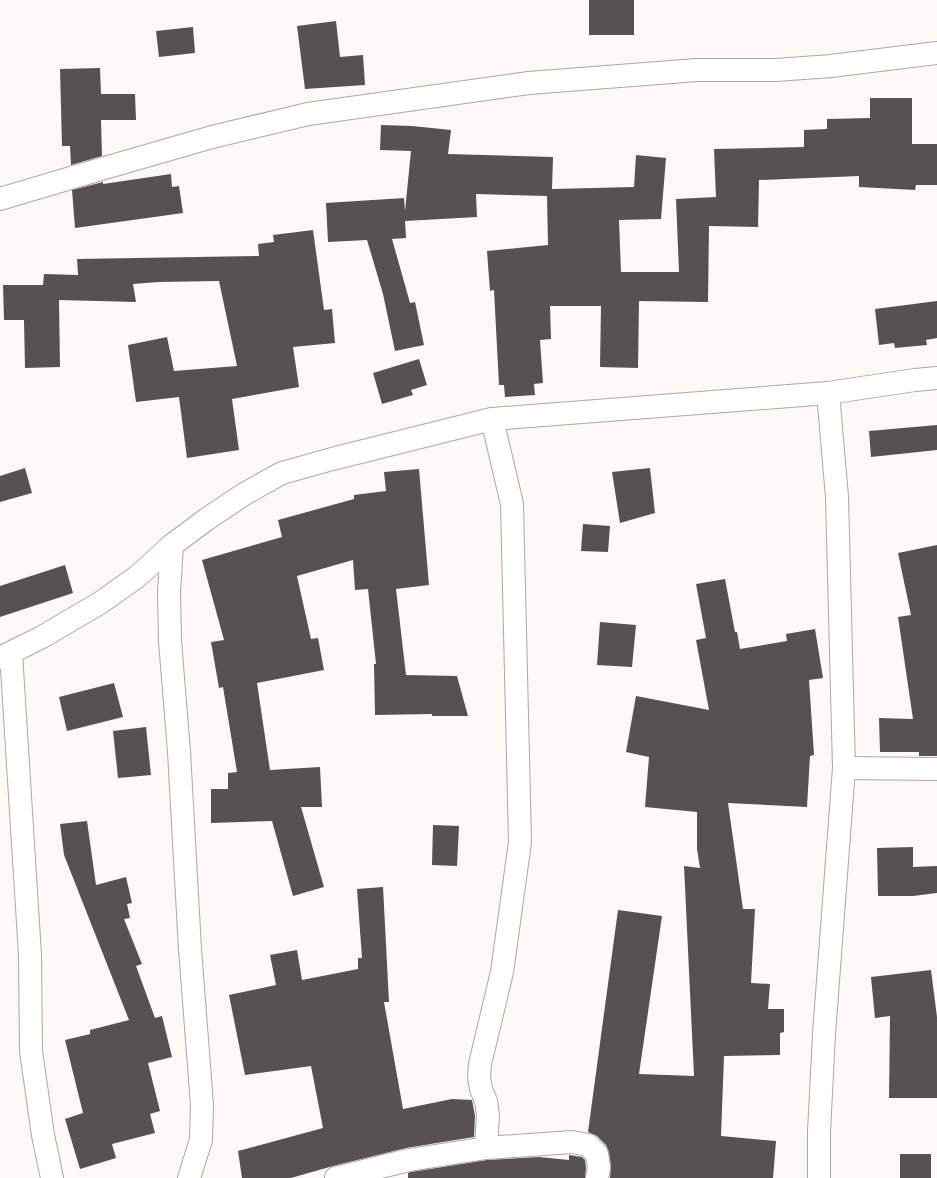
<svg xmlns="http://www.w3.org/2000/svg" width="937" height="1178" viewBox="0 0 937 1178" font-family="'DM Sans',sans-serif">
<rect width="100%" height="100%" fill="#fef8f7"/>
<g fill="#575152">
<rect x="589" y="0" width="45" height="35"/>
<path d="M336,21L340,57L363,55L365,85L305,89L297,26Z"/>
<path d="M193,27L195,53L159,57L156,31Z"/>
<path d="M100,68L101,94H135L136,120H101L102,156L71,165L70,146H62L60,69Z"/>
<path d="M870,98H912V144H937V185H916L915,190L859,187V176L759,180L758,227L709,226L708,302L639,301L638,368L600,367L601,306H550L551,339L540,340L543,383L534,384L535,395L505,397L504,385H499L494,290L490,291L487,251L548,245L547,196L476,194L477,217L405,221L406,238L392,239L410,303L415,302L424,345L395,351L383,294L367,240L328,242L326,203L404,198L405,211L411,151L380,150L381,125L412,126L451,130L448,154L553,157L552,189L634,187L636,155L666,158L661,219L619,220L621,272H679L676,199L716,197L714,149L804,147V130L827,129V119L870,118Z"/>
<path d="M171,174L172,187L179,186L183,213L75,228L72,190L103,182V184Z"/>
<path d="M313,230L324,310L332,309L335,343L293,347L299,387L232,399L239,450L187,458L179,397L136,402L128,345L167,337L174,371L237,366L219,281L159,282L133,284L136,302L59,300L60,367L25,368L24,320H4L3,285H43L44,274L78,275L77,259L259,256L258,244L274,242L273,235Z"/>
<path d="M937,301V338L926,340L927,345L895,348L894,343L879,345L875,309Z"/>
<path d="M419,359L427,385L411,390L413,395L382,404L373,373Z"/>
<path d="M937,425V450L871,457L869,431Z"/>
<path d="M25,468L32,493L0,502V476Z"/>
<path d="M650,468L655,513L620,523L612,472Z"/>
<path d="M419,469L429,585L396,589L406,675L457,676L468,716H432V714L375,715L374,664H376L368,589L355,590L353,560L297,576L311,639L318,638L324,670L257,683L270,770L320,767L322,807H301L324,887L293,896L272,821L211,823V789H228V773L237,772L223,687L219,688L211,642L224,640L202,560L282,537L278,520L354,499V495L386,491L384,472Z"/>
<path d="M583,524L610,526L608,552L581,551Z"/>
<path d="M937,545V756H919V752H880L879,718L913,719L898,617L911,615L898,553Z"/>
<path d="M65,565L73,593L0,617V586Z"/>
<path d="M725,579L735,632H737L740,649L787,641L786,634L815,629L823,678L809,680L814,755L810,756L807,807L728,803L743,909H755L751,983L770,984L768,1009H784V1032L780,1033V1055L724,1056L721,1136L776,1141L773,1178H610L611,1166L609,1152L606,1145L597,1136L588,1132L618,910L662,916L639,1074L694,1076L684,866L700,868L697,849V812L645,807L649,757L626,752L636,696L709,710L696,640L706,638L696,584Z"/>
<path d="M600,622L636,625L632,667L597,665Z"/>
<path d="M114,683L123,717L67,731L59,697Z"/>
<path d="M146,727L151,775L118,778L113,731Z"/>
<path d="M87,821L96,885L126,877L132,903L127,904L130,918L124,919L142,964L136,966L155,1018L162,1016L172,1057L148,1063L160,1111L150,1114L155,1133L112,1144L116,1158L80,1169L65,1119L83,1113L65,1040L90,1034V1030L129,1020L64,855L60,824Z"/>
<path d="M433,825L459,826L457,866L432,865Z"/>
<path d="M913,847V867L937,866V893L913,896H878L877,848Z"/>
<path d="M383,887L389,1002H384L403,1109L452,1099L472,1100L475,1116L474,1137L406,1148L333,1166L291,1178H242L238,1151L323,1128L311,1066L245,1075L229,995L276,985L270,955L297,950L302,980L358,969V958H362L357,889Z"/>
<path d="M931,970L937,1017V1098H889L890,1016L875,1018L871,977Z"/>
<rect x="900" y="1154" width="31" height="24"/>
<path d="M569,1155L582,1157L585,1160L586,1168L585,1178H408V1173L411,1172L487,1160L539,1157L569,1160Z"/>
</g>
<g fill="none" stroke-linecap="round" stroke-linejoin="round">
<defs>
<g id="street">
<path d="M0,199L84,174L212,137L308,114L529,83L697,70H776L831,66L937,53"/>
<path d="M172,545L169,592L170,641L179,752L190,949L202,1105L201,1140L189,1178"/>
<path d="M11,653L30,955L31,1051L43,1135L52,1178"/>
<path d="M0,658L42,637L100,603L138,576L172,545L207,519L246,493L282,473L332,459L492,419L828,393L915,380L937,378"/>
<path d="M844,768L937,769"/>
<path d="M486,1148L488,1115L486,1101L481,1089L479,1077L480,1064L502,972L520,842L512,504L492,419"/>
<path d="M336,1178L409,1160L486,1148L572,1142L588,1145L597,1154L599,1168L597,1178"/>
<path d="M819,1178V1132L824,1034L844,768L837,497L828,393"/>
</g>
</defs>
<use href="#street" stroke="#aea6a5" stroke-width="24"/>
<use href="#street" stroke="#fff" stroke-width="22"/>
</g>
</svg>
